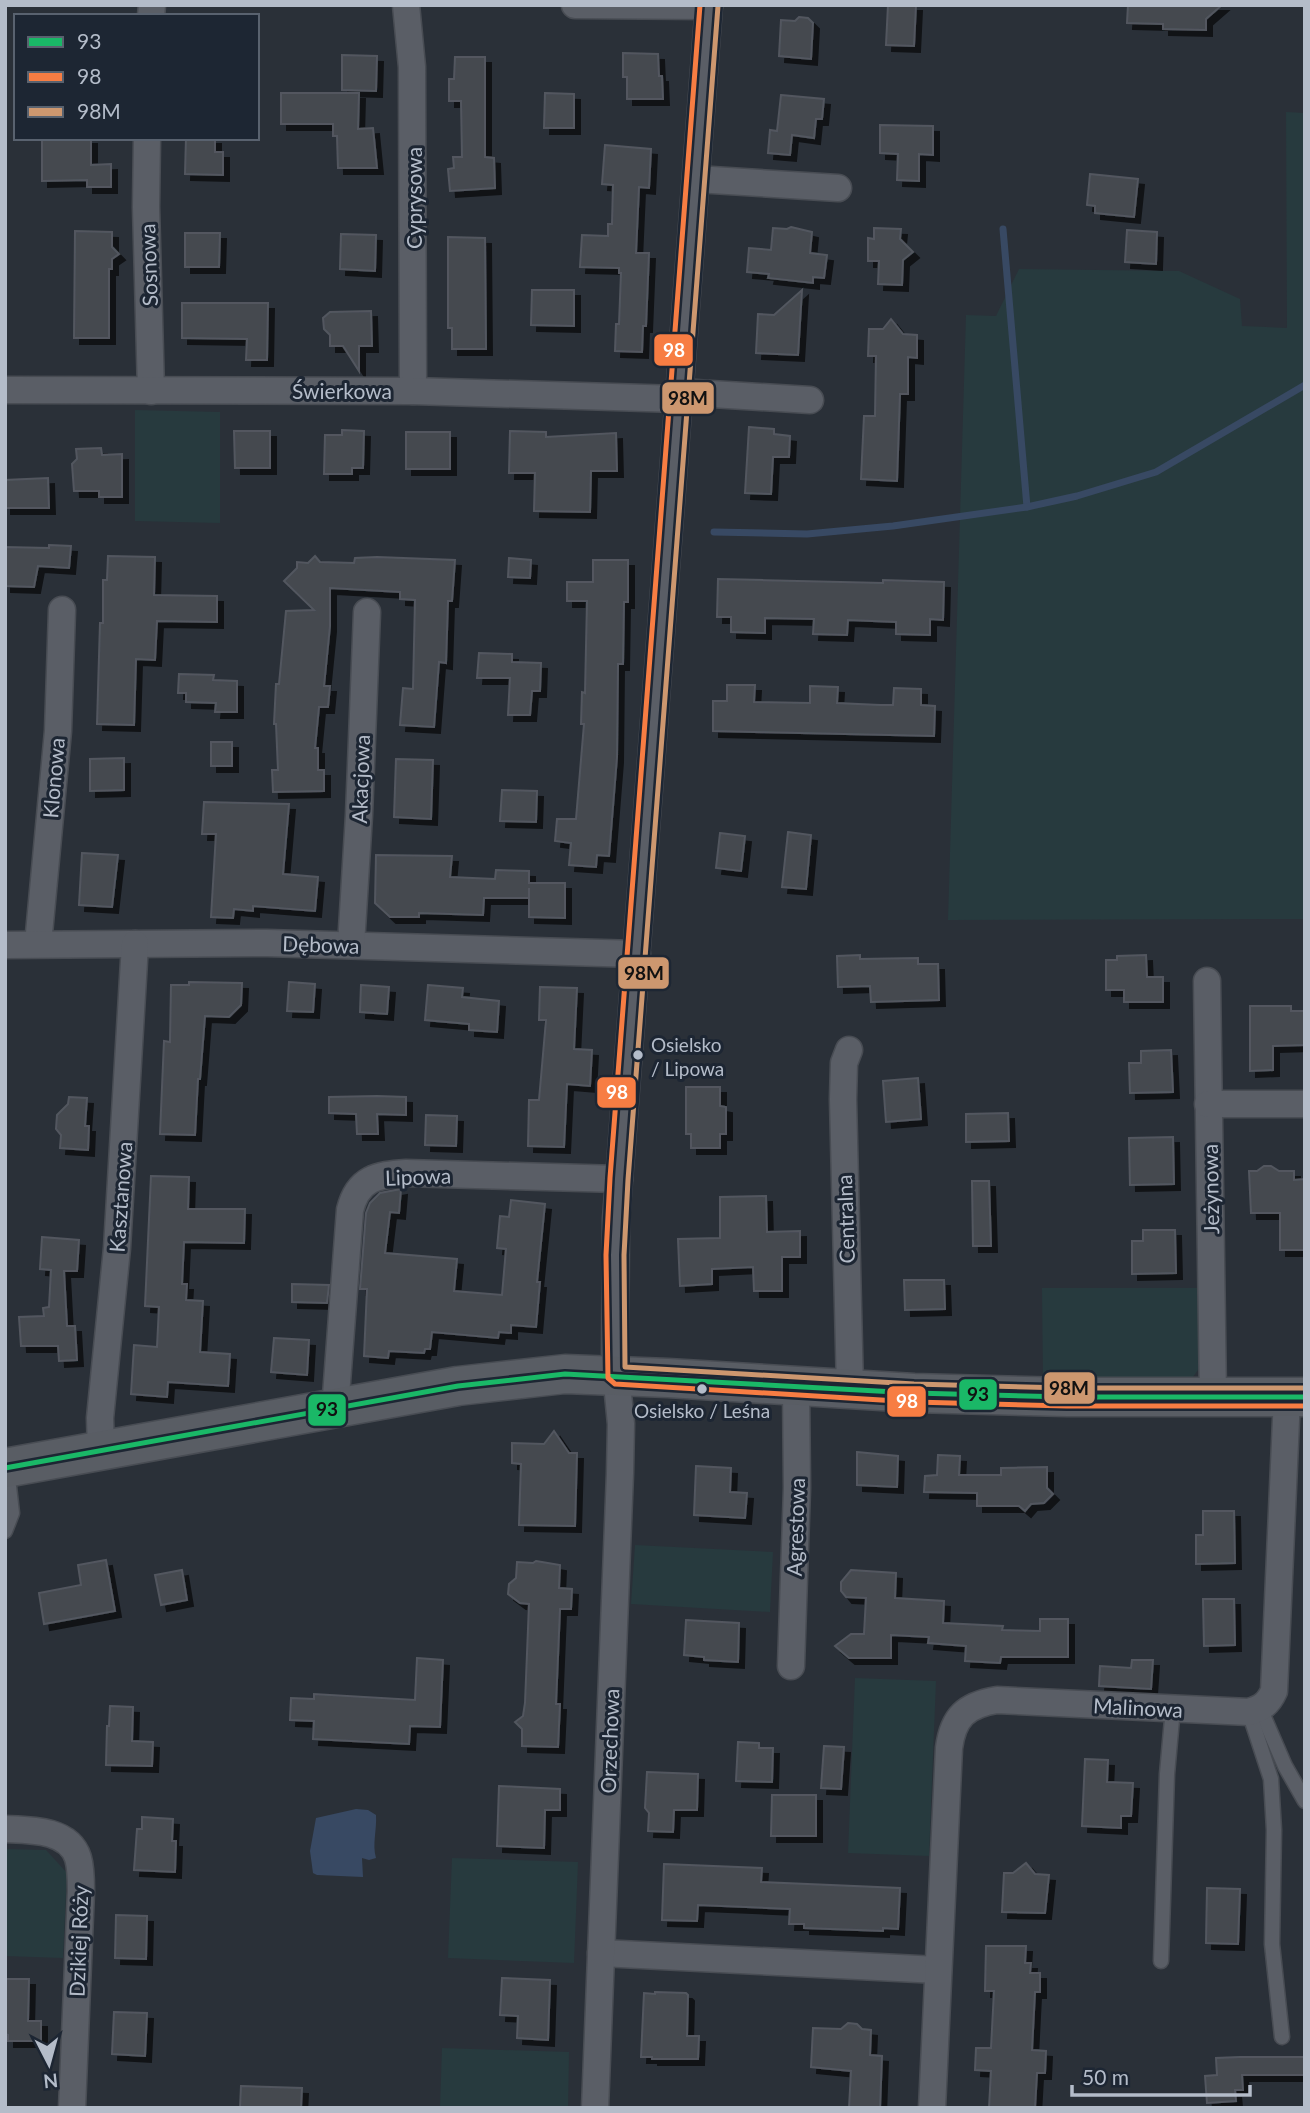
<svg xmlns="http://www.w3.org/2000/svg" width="1310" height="2113" viewBox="0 0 1310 2113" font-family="Lato,sans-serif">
<defs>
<filter id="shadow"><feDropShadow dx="6" dy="6" stdDeviation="0" flood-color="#0009"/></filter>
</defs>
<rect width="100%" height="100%" fill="#2a3038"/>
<g fill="#273a3e">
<path d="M1286,112L1305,113V919L948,920L966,315L996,316L1019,269L1179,271L1240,299L1242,326L1287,328Z"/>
<path d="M135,410L220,412V523L135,521Z"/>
<path d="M1042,1288H1201L1200,1367L1193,1377L1043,1378Z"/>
<path d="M635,1545L773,1552L770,1612L631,1604Z"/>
<path d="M855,1678L936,1681L929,1856L848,1853Z"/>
<path d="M5,1849L46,1850L67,1873L63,1958L5,1956Z"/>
<path d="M452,1858L578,1862L574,1963L448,1958Z"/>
<path d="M442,2048L569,2052L568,2108H440Z"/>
</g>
<path fill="#384963" d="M356,1809L368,1810L376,1815C377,1830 372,1844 376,1858L369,1860L362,1858L363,1877L317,1875L313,1873L310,1851L316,1818Z"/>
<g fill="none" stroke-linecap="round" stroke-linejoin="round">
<g stroke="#384963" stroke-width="7">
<path d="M1003,229L1027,507"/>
<path d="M714,532L807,534L893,526L1027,507L1077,496L1156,472L1305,385"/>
</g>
</g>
<g fill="#444950" stroke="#52575f" stroke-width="2" filter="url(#shadow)">
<path d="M888,5H916L914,46L886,45Z"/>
<path d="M1128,5H1222L1206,19V30L1163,29V24L1127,23Z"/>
<path d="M799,17L808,18L813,23L811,59L779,56L781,20L795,21Z"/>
<path d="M623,53L658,54L659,76H662L663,99H627V77H623Z"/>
<path d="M342,55L377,56L376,91L342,90Z"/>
<path d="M455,57H485V157L494,158L495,188L450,191L448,169L454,168L453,157H462L461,101H449V79H454Z"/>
<path d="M281,93H359L358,129L373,128L377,168H338L337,136H333V124H281Z"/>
<path d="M545,93L574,94V128H544Z"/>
<path d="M781,95L824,99L822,119H816L814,138L792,135L790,155L768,153L770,130L777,131Z"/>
<path d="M880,125L933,126V155L919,154V181L897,180L898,154L880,153Z"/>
<path d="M42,138H91V165L111,164V187H87V180L42,181Z"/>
<path d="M186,138H215V152H223V175L185,174Z"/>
<path d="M605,145L651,149L649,188L639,187L636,253H649L646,326H643L642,352L615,351L616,324H619L621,273H619V268L580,267L582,235L608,236V224H612L613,185L602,184Z"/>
<path d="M1090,174L1138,179L1134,217L1095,213V206L1087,205Z"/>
<path d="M791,227L812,232L810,253L827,255L824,278L813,277V283L768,278L769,274L747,272L749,248L771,250L773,228L787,229Z"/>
<path d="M874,228L901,229L900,239L913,252L903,260L902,285L878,284L879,261H868V238L874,239Z"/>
<path d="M1127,230L1157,232L1156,264L1125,262Z"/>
<path d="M75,231L112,232V247L119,254L112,259V269H109V338H74Z"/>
<path d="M185,233H220L219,267H185Z"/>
<path d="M341,234L376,235L375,271L340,269Z"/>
<path d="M448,237L485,238L486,349H452V328H448Z"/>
<path d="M532,290H574V326L531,325Z"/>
<path d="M802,290L798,355L756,353L758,314L774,315Z"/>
<path d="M182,303H268L267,360H246L247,339L182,338Z"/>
<path d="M371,311L372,346H359V371L343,346H330V335L324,329L323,318L330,312Z"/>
<path d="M891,319L903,334L917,335V358L908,357V394H900L897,481L861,479L864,416H875L876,356H868L869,329H883Z"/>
<path d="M749,427L774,429V434L790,436L789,457H773L771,494L745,493Z"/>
<path d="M342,430L364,431L363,468H352V474H324L325,435H342Z"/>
<path d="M234,431H270V468H235Z"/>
<path d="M510,431L546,432V437L616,433L617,471H591L590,512L534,511L535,473H509Z"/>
<rect x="406" y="432" width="44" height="37"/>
<path d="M101,448L102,455L122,454V497H99V491H74L72,464L77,459L76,449Z"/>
<path d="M48,478L49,508H5V480Z"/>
<path d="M49,545L71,546L69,568L38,566L34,587L5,586V547L49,548Z"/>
<path d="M108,556L155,557L154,595L217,596V622L157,621L155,660L136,659L134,725L97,724L100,623H103V580H107Z"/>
<path d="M315,556L320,562L354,563L355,558L377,557L455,560L452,601H448L446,663L439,662L434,727L400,725L403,688L413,689L415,600L400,599V592L330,588V626L324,686H330L328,707H319L315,748H318V770H324V791L273,792L272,770H278L276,724H274L276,684H279L286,611L314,610L284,581L297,568V562L308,563Z"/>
<path d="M509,558L531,560L530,578L508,577Z"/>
<path d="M593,560H628V602H624L623,664H618L617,757L609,856L597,855L596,867L569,865L571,843L555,841L557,819H576L584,724H581L582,692L585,693L587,601H567V582H593Z"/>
<path d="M718,579L883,583V580L944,582L943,620L930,619V635L896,634V622L848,620L847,635L813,634L814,619L765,618V633L731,632V617H717Z"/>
<path d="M479,653L512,654V662L541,663L540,691H532L530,715H508L510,678H477Z"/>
<path d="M179,674L214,675L213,680L237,681V712H215L216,703L186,702V693H178Z"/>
<path d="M727,685H755L754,702L810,703V686L838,687L837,703L880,705H893L894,688L921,689V705L935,706L934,736L713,731V701H727Z"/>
<rect x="211" y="742" width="21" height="24"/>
<path d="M124,758V790L90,791V759Z"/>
<path d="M396,759L433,760L431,819L394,817Z"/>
<path d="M502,790L537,791L536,822L500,821Z"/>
<path d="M204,802L289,804L283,874L318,877L315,911L253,906V911L234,909L233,918L211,917L216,834H202Z"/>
<path d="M788,832L811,835L806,889L782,887Z"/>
<path d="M720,833L745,836L741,871L716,868Z"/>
<path d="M82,853L118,855L112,907L79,905Z"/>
<path d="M376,855L452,856L450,877L495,879L496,870L529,871V883H565V918L529,917V888V898H484L483,915L419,913V917H390L375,903Z"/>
<path d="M860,955V959L918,958V964H938L939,1000L871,1002L870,986L838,987L837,956Z"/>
<path d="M1146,955L1147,977H1163V1002H1124V990H1106V960H1117V956Z"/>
<path d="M189,982L242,983L241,1005L229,1017L205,1016L200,1079H198L195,1135L160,1134L164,1041L170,1042L171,985H189Z"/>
<path d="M289,982L315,984L313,1012L287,1011Z"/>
<path d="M361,985L389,987L387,1014L360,1012Z"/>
<path d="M428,985L463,988L462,997L499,1001L497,1032L469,1030V1024L425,1020Z"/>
<path d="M540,987L577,988L574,1049L592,1050L590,1086L567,1084L564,1147L528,1146L529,1100H539L546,1020H539Z"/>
<path d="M1250,1006H1291V1011H1305V1045L1273,1046V1070L1250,1071Z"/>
<path d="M1171,1050L1173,1092L1130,1093L1129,1063H1141V1051Z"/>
<path d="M918,1078L921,1119L886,1122L883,1081Z"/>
<path d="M686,1087H720V1106L726,1107V1134H720V1148H691V1134H686Z"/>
<path d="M377,1096L406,1097V1115L377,1114L378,1134H357L356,1114L329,1113V1097Z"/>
<path d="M69,1097L87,1098L85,1126H89L88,1150L60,1148L61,1135L56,1129L57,1115L68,1104Z"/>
<path d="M1008,1113L1009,1141L966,1142V1114Z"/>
<path d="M426,1115L457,1116L456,1146L425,1145Z"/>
<path d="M1173,1137L1174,1184L1130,1185L1129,1138Z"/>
<path d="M1264,1166H1271L1279,1171H1294V1180L1305,1179V1250H1280V1213H1251L1249,1171H1257Z"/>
<path d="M151,1176L189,1177L188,1209H245L244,1243L184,1242L182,1284H187L186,1300L203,1301L200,1352L230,1354L228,1386L168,1382L167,1397L131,1394L134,1345L157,1347L159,1307L145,1306Z"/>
<path d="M972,1181H989L991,1246H973Z"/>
<path d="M401,1189L399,1213L390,1212L385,1253L457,1259L454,1291L502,1295L506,1249L497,1248L500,1216L509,1217L511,1200L545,1204L537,1282H540L536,1327L511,1325V1333L499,1332L498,1338L432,1332L430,1349H425L424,1353L389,1351L388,1358L364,1356L367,1289H360L366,1213L370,1203L380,1193Z"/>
<path d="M766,1196L767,1232L800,1231V1257H782V1291H754L753,1267L712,1269V1284L680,1286L678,1239L720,1238V1197Z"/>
<path d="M1143,1230H1175L1176,1273L1132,1274V1241H1143Z"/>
<path d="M42,1237L79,1240L77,1271H64L67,1326H75L77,1360L59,1361L58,1346H21L19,1317L44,1316L43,1308L49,1307L51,1270L40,1269Z"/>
<path d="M904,1280H944L945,1309L905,1310Z"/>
<path d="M292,1284L329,1285L327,1303L292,1302Z"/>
<path d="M274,1338L309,1340L307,1375L271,1372Z"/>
<path d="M554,1431L569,1453H577L575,1526L519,1525L521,1464L512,1463V1443L544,1444Z"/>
<path d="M857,1452L898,1456L897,1487L857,1485Z"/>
<path d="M938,1455L960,1456L959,1475H1001V1468L1047,1467V1488L1053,1494L1044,1503L1031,1504L1025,1511L1019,1506H977V1493L924,1492L925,1476L937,1475Z"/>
<path d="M696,1466L731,1468L730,1492L747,1493L745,1518L694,1515Z"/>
<path d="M1203,1511H1234L1235,1563L1196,1564V1535H1203Z"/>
<path d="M106,1560L115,1611L44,1624L39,1593L81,1585L78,1565Z"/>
<path d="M536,1561L560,1565L559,1588L572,1589L571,1609H560L556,1704H560L558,1747L522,1746V1729L515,1722L523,1716L525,1703L529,1604L520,1603L508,1594L509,1584L516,1578L517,1562L533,1563Z"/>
<path d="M182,1570L187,1600L161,1605L155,1575Z"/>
<path d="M851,1570L896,1573L895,1598L944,1601L943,1623L1003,1626L1002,1630L1040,1631V1619H1068V1657H1001L1000,1663L965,1661L966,1646L928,1643L929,1637L891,1635V1658H849L835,1646L851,1634H864L866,1598L846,1597L841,1591V1582Z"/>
<path d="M1203,1599H1234L1235,1645L1204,1646Z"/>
<path d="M686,1620L739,1623L738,1662L704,1660V1657L684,1655Z"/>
<path d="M417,1658L443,1660L440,1727L410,1726L409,1744L313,1739L314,1721L290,1720L291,1698L314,1699V1694L415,1700Z"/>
<path d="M1132,1660H1153L1151,1689L1099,1686L1100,1666L1131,1668Z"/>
<path d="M110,1706L133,1707L132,1741L153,1742L152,1766L106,1765L107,1726H109Z"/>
<path d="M738,1742L759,1743V1748H773L772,1782L736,1781Z"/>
<path d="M824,1746L844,1747L841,1789L821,1788Z"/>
<path d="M1085,1759L1108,1760L1107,1782L1133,1783L1131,1816H1121V1828L1082,1826Z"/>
<path d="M647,1772L698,1774L697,1810H674L673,1832L648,1831L649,1813L645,1808Z"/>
<path d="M499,1786L560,1789V1810H545L544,1848L497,1846Z"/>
<path d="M772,1795H816V1836H771Z"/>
<path d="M142,1817L173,1819L172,1841H176L175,1872L134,1870L137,1829H142Z"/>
<path d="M1026,1863L1035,1874L1049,1875L1045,1913L1002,1912L1004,1873H1013Z"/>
<path d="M664,1864L762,1868L761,1882L900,1888L898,1929L883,1928V1931L804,1928V1924H789L790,1909L698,1905L697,1921L662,1920Z"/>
<path d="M1207,1888L1240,1889L1238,1944L1206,1943Z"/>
<path d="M116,1915L147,1916L146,1959L115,1958Z"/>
<path d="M986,1946H1026L1025,1963H1031L1030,1973H1040V1992H1035L1032,2050L1046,2051L1045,2073H1037L1035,2108H989L991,2071L975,2070L976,2048H991L994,1991H985Z"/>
<path d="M502,1978L550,1980L548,2040L517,2038L518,2016L500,2015Z"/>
<path d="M5,1979H29L28,2021H41V2041H8V2035L5,2034Z"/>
<path d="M655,1992L686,1993L688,1995L687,2036H699L698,2059H652V2057H641L644,1993L655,1994Z"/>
<path d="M114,2012L147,2013L145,2056L112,2054Z"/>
<path d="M848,2023L857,2024L862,2029L871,2030L870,2055L882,2056L880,2108H849L851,2071L811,2067L813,2028L841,2029Z"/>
<path d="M1240,2057H1305V2075H1242L1243,2090H1235L1236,2101L1207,2103L1205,2076L1217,2075L1216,2058Z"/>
<path d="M241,2086L302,2088L301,2108H240Z"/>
</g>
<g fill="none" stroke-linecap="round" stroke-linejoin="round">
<defs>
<g id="lane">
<path d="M5,1531L12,1513L7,1469"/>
<path d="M1260,1708L1285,1766L1305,1801"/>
<path d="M1249,1712L1271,1779L1274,1830L1272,1944L1282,2037"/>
<path d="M1161,1961L1167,1774L1173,1708"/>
</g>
<g id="street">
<path d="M406,5L412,67L413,391"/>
<path d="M575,5L709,6"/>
<path d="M151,16L152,5"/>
<path d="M147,138L146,207L151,391"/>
<path d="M696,179L838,188"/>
<path d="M5,390L413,391L678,399"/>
<path d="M679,392L810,400"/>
<path d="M38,944L58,731L62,610"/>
<path d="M5,945L267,943L637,954"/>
<path d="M351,945L359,815L367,612"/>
<path d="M1207,981L1213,1397"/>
<path d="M849,1050L844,1063L843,1099L850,1389"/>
<path d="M1208,1104H1305"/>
<path d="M335,1409L350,1210C358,1178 377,1175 406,1173L619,1179"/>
<path d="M101,1451L100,1418L117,1248L135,944"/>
<path d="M791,1666L797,1488L796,1387"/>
<path d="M5,1829C30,1830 69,1829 78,1858C81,1868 81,1881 81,1891L72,2108"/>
<path d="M601,1953L938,1970"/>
<path d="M595,2108L620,1473L621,1424L615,1364L616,1219L709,5"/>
<path d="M932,2108L949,1748C953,1717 966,1705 997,1700L1249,1712C1262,1708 1268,1704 1274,1691L1287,1397"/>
</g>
<path id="secondary" d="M5,1468L458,1386L565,1374L668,1378L914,1393L1067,1397H1305"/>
</defs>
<use href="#lane" stroke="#484c53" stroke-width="17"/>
<use href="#street" stroke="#484c53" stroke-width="29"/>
<use href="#secondary" stroke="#484c53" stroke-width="41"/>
<use href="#lane" stroke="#5a5e66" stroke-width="14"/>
<use href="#street" stroke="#5a5e66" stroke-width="26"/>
<use href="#secondary" stroke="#595d64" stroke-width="38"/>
<defs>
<path id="bus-1" d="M5,1468L458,1386L565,1374L914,1393L1067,1397H1305"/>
<path id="bus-2" d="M700,5L610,1178L606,1255L608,1378L615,1384L914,1402L1067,1406H1305"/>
<path id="bus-3" d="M718,6L628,1180L624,1255L625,1367L914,1384L1067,1388H1305"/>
</defs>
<use href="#bus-1" stroke="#1d2633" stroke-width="10"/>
<use href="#bus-2" stroke="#1d2633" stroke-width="10"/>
<use href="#bus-3" stroke="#1d2633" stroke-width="10"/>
<use href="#bus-1" stroke="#1ab867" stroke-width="5"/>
<use href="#bus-2" stroke="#f77d43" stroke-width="5"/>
<use href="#bus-3" stroke="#cd976f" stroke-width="5"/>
</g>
<g fill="#b4bcc9" stroke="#1d2633" stroke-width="2.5">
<circle cx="638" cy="1055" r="6"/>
<circle cx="702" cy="1389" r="6"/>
</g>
<g text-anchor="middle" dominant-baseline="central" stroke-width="6" stroke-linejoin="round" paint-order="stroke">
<g font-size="19" fill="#b4bcc9" stroke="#1d2633" text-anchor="start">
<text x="651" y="1044">Osielsko<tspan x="651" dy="24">/ Lipowa</tspan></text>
<text x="702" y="1410" text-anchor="middle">Osielsko / Leśna</text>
</g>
<g font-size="21" fill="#b4bcc9" stroke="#1d2633">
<text transform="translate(413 198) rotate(-90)">Cyprysowa</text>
<text transform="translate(148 265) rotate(-92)">Sosnowa</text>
<text x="342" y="390">Świerkowa</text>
<text transform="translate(53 778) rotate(-85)">Klonowa</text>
<text transform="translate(360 779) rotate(-88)">Akacjowa</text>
<text transform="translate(321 944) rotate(2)">Dębowa</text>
<text transform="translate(418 1176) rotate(-2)">Lipowa</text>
<text transform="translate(1210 1189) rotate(-91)">Jeżynowa</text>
<text transform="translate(120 1197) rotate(-86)">Kasztanowa</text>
<text transform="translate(845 1219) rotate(-92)">Centralna</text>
<text transform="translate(795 1527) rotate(-88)">Agrestowa</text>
<text transform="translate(1138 1707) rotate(3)">Malinowa</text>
<text transform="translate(609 1741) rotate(-88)">Orzechowa</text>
<text transform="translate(78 1941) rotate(-88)">Dzikiej Róży</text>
</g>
</g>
<g stroke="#1d2633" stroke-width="2.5">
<rect x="653" y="333" width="41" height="34" rx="7" fill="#f77d43"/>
<rect x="661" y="381" width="54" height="34" rx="7" fill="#cd976f"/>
<rect x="617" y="956" width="53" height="34" rx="7" fill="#cd976f"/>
<rect x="596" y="1076" width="41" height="33" rx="7" fill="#f77d43"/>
<rect x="1043" y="1371" width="53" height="34" rx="7" fill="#cd976f"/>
<rect x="958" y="1378" width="40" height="33" rx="7" fill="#1ab867"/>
<rect x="886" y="1385" width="41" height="33" rx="7" fill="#f77d43"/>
<rect x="307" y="1393" width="40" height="34" rx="7" fill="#1ab867"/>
</g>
<g font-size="19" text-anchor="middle" font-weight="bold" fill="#fff">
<text x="674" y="357">98</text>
<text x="617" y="1099">98</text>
<text x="907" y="1408">98</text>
</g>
<g font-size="19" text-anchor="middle" font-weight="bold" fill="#111">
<text x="688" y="405">98M</text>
<text x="644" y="980">98M</text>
<text x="1069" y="1395">98M</text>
<text x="978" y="1401">93</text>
<text x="327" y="1416">93</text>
</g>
<rect width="1310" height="2113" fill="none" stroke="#b4bcc9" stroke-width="14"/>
<rect x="14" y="14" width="245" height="126" fill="#1d2633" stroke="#59626f" stroke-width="2"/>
<rect x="28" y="37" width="35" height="10" fill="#1ab867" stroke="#59626f" stroke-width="2"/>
<text x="77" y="49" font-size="21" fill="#b4bcc9">93</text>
<rect x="28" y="72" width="35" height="10" fill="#f77d43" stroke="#59626f" stroke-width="2"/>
<text x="77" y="84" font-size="21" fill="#b4bcc9">98</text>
<rect x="28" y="107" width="35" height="10" fill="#cd976f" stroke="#59626f" stroke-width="2"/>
<text x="77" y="119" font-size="21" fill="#b4bcc9">98M</text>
<g transform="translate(49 2064) rotate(174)" stroke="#1d2633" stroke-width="5" paint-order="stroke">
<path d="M0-5L12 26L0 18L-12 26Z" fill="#b4bcc9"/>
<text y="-10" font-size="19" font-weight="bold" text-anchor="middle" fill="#b4bcc9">N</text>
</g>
<path d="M1072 2085v10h178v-10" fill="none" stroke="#b4bcc9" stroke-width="3.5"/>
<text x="1082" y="2085" font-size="21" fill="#b4bcc9" stroke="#1d2633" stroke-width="5" paint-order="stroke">50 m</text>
</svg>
